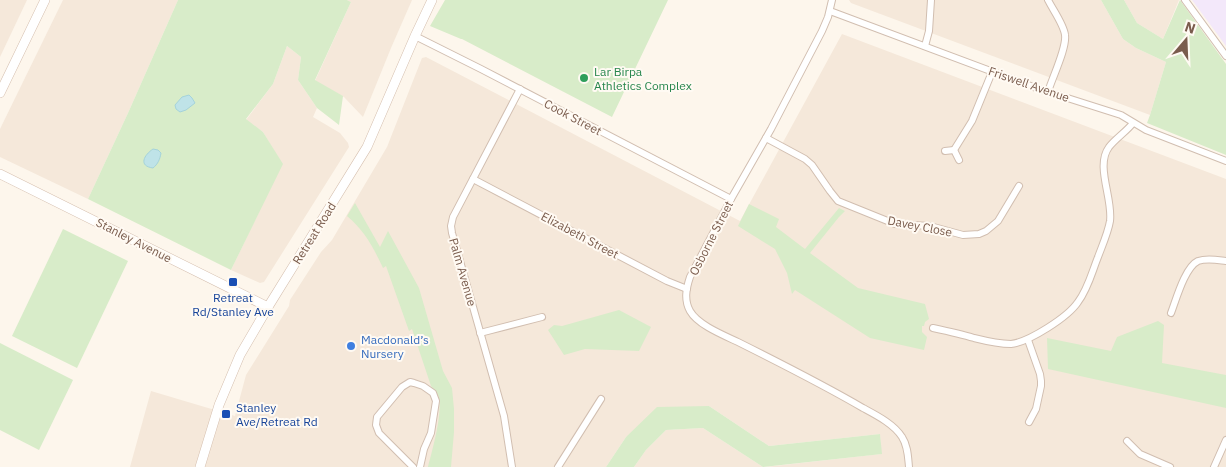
<svg xmlns="http://www.w3.org/2000/svg" width="1226" height="467" viewBox="0 0 1226 467" font-family="'IBM Plex Sans',sans-serif">
<rect width="100%" height="100%" fill="#fdf6ec"/>
<g fill="#f5e8da">
<path d="M0,0H27L0,57Z"/>
<path d="M63,0H178L128,113L88,199L0,157V129Z"/>
<path d="M347,0H412L391,48L363,117L344,97L315,81L351,2Z"/>
<path d="M849,0H1101L1123,39L1136,48L1166,62L1150,115L851,3Z"/>
<path d="M1124,0H1179L1163,39L1137,23Z"/>
<path d="M842,34L1226,179V467H765L881,454L880,434L769,446L709,406L626,437L606,467H130L151,391L235,416L246,375L289,306L290,300L321,252L332,240L387,147L422,58L426,57L740,221Z"/>
<path d="M287,46L301,57L298,80L317,108L313,117L340,133L348,143L349,147L264,282L260,283L231,270L282,164L263,132L246,120L273,84Z"/>
<path d="M703,428L763,467H634L646,450L666,430Z"/>
</g>
<path fill="#f3e8fa" d="M1192,0H1226V46Z"/>
<g fill="#d8ecc9">
<path d="M178,0H347L351,2L315,80L343,96L339,125L317,108L298,80L301,57L287,46L273,84L246,119L263,132L283,164L231,270L88,199L128,113Z"/>
<path d="M445,0H668L612,117L462,39H461L430,26Z"/>
<path d="M1101,0H1124L1137,23L1163,39L1180,0L1226,64V155L1147,123L1150,115L1166,62L1136,48L1123,39Z"/>
<path d="M355,203L380,247L388,231L419,288L443,371L452,388L454,409V432L451,467H428C432,451 444,410 438,395C436,391 433,389 431,386L412,329L409,331L386,266L383,268C373,247 365,231 347,216Z"/>
<path d="M749,204L779,219L776,227L805,249L839,208L845,211L839,217L810,253L858,288L925,304L929,319L925,322L924,326H922V332L927,337L924,350L870,338L795,290L792,294L787,273L775,249L738,226Z"/>
<path d="M63,229L128,261L77,368L12,336Z"/>
<path d="M619,310L651,327L639,351L585,349L564,355L548,330L554,325L562,326Z"/>
<path d="M1158,321L1164,325L1162,363L1226,375V408L1048,369L1047,338L1111,351L1117,337Z"/>
<path d="M0,343L73,380L39,450L0,430Z"/>
<path d="M709,406L769,446L880,434L882,454L763,467L703,428L666,430L646,450L634,467H606L626,437L657,407Z"/>
</g>
<g fill="#bfe3e8" stroke="#a5d3da">
<path d="M189,95L192,98L195,103L186,110L180,112L176,109L175,105L182,97Z"/>
<path d="M153,149L158,150L161,153C160,159 158,164 153,168C138,166 144,155 153,149Z"/>
</g>
<g fill="none" stroke-linecap="round" stroke-linejoin="round">
<defs>
<g id="street">
<path d="M832,0L828,17L822,31L771,129L731,199L690,277C686,289 684,300 690,311C698,325 723,335 738,342C780,363 822,384 863,408C876,415 894,424 902,437C908,446 908,457 909,467"/>
<path d="M1185,0L1226,56"/>
<path d="M830,11L1036,88L1121,115L1146,130L1226,161"/>
<path d="M415,36L481,69L731,199"/>
<path d="M925,46L929,31L931,0"/>
<path d="M1048,92C1052,78 1067,48 1065,35C1064,25 1053,10 1048,0"/>
<path d="M766,138L805,159L812,165L830,191L838,201L895,224L930,226L963,235L979,234L986,231L998,221L1019,186"/>
<path d="M954,150L972,121L992,72"/>
<path d="M945,151L954,150L959,160"/>
<path d="M473,179L667,281L687,289"/>
<path d="M1171,313C1176,300 1185,267 1198,261C1207,258 1217,260 1226,261"/>
<path d="M933,328C947,331 961,334 974,338C986,341 999,344 1011,344C1029,342 1068,317 1078,302C1088,289 1092,272 1098,257C1102,246 1108,233 1110,221C1113,198 1095,166 1109,147C1116,138 1126,132 1133,123"/>
<path d="M480,333L542,317"/>
<path d="M1028,340L1040,374L1041,381V386L1036,409L1029,422"/>
<path d="M1127,441L1140,454L1170,467"/>
<path d="M413,467L379,433L376,425L377,417L402,387L410,382L414,383L423,386L433,393L436,401L431,433L424,449L420,467"/>
<path d="M512,467L504,416L452,233L451,226L453,217L520,89"/>
<path d="M558,467L601,399"/>
<path d="M1214,467L1226,440"/>
</g>
<g id="secondary">
<path d="M0,93L45,0"/>
<path d="M0,174L268,307"/>
<path d="M200,467L219,405L240,355L268,307L367,147L415,36L432,0"/>
</g>
</defs>
<use href="#street" stroke="#d1beb0" stroke-width="8"/>
<use href="#secondary" stroke="#d6c0b0" stroke-width="10"/>
<use href="#street" stroke="#fff" stroke-width="6"/>
<use href="#secondary" stroke="#fff" stroke-width="9"/>
</g>
<circle fill="#2e9e5b" stroke="#fffaf3" stroke-width="2" cx="584" cy="78" r="5"/>
<g fill="#1a4fb4" stroke="#fffaf3" stroke-width="2">
<rect x="228" y="277" width="10" height="10" rx="2.5"/>
<rect x="221" y="409" width="10" height="10" rx="2.5"/>
</g>
<circle fill="#3f7fe0" stroke="#fffaf3" stroke-width="2" cx="351" cy="346" r="5"/>
<g text-anchor="middle" dominant-baseline="central" stroke-width="4" stroke-linejoin="round" paint-order="stroke">
<g font-size="12" fill="#27864d" stroke="#fffaf3" text-anchor="start">
<text x="594" y="71">Lar Birpa<tspan x="594" dy="14">Athletics Complex</tspan></text>
</g>
<g font-size="12" fill="#7a5c4d" stroke="#fffaf3">
<text transform="translate(1029 84) rotate(19)">Friswell Avenue</text>
<text transform="translate(573 117) rotate(28)">Cook Street</text>
<text transform="translate(920 226) rotate(11)">Davey Close</text>
<text transform="translate(314 233) rotate(-58)">Retreat Road</text>
<text transform="translate(580 235) rotate(28)">Elizabeth Street</text>
<text transform="translate(711 238) rotate(-63)">Osborne Street</text>
<text transform="translate(134 240) rotate(27)">Stanley Avenue</text>
<text transform="translate(463 272) rotate(74)">Palm Avenue</text>
</g>
<g font-size="12" fill="#164399" stroke="#fffaf3">
<text x="233" y="297">Retreat<tspan x="233" dy="14">Rd/Stanley Ave</tspan></text>
<text x="236" y="407" text-anchor="start">Stanley<tspan x="236" dy="14">Ave/Retreat Rd</tspan></text>
</g>
<g font-size="12" fill="#366cbe" stroke="#fffaf3" text-anchor="start">
<text x="361" y="339">Macdonald’s<tspan x="361" dy="14">Nursery</tspan></text>
</g>
</g>
<g transform="translate(1186 40) rotate(19)" stroke="#fffaf3" stroke-width="4" paint-order="stroke">
<path d="M0-4L9 19L0 12L-9 19Z" fill="#7a5c4d"/>
<text y="-8" font-size="14" font-weight="bold" text-anchor="middle" fill="#7a5c4d">N</text>
</g>
</svg>
